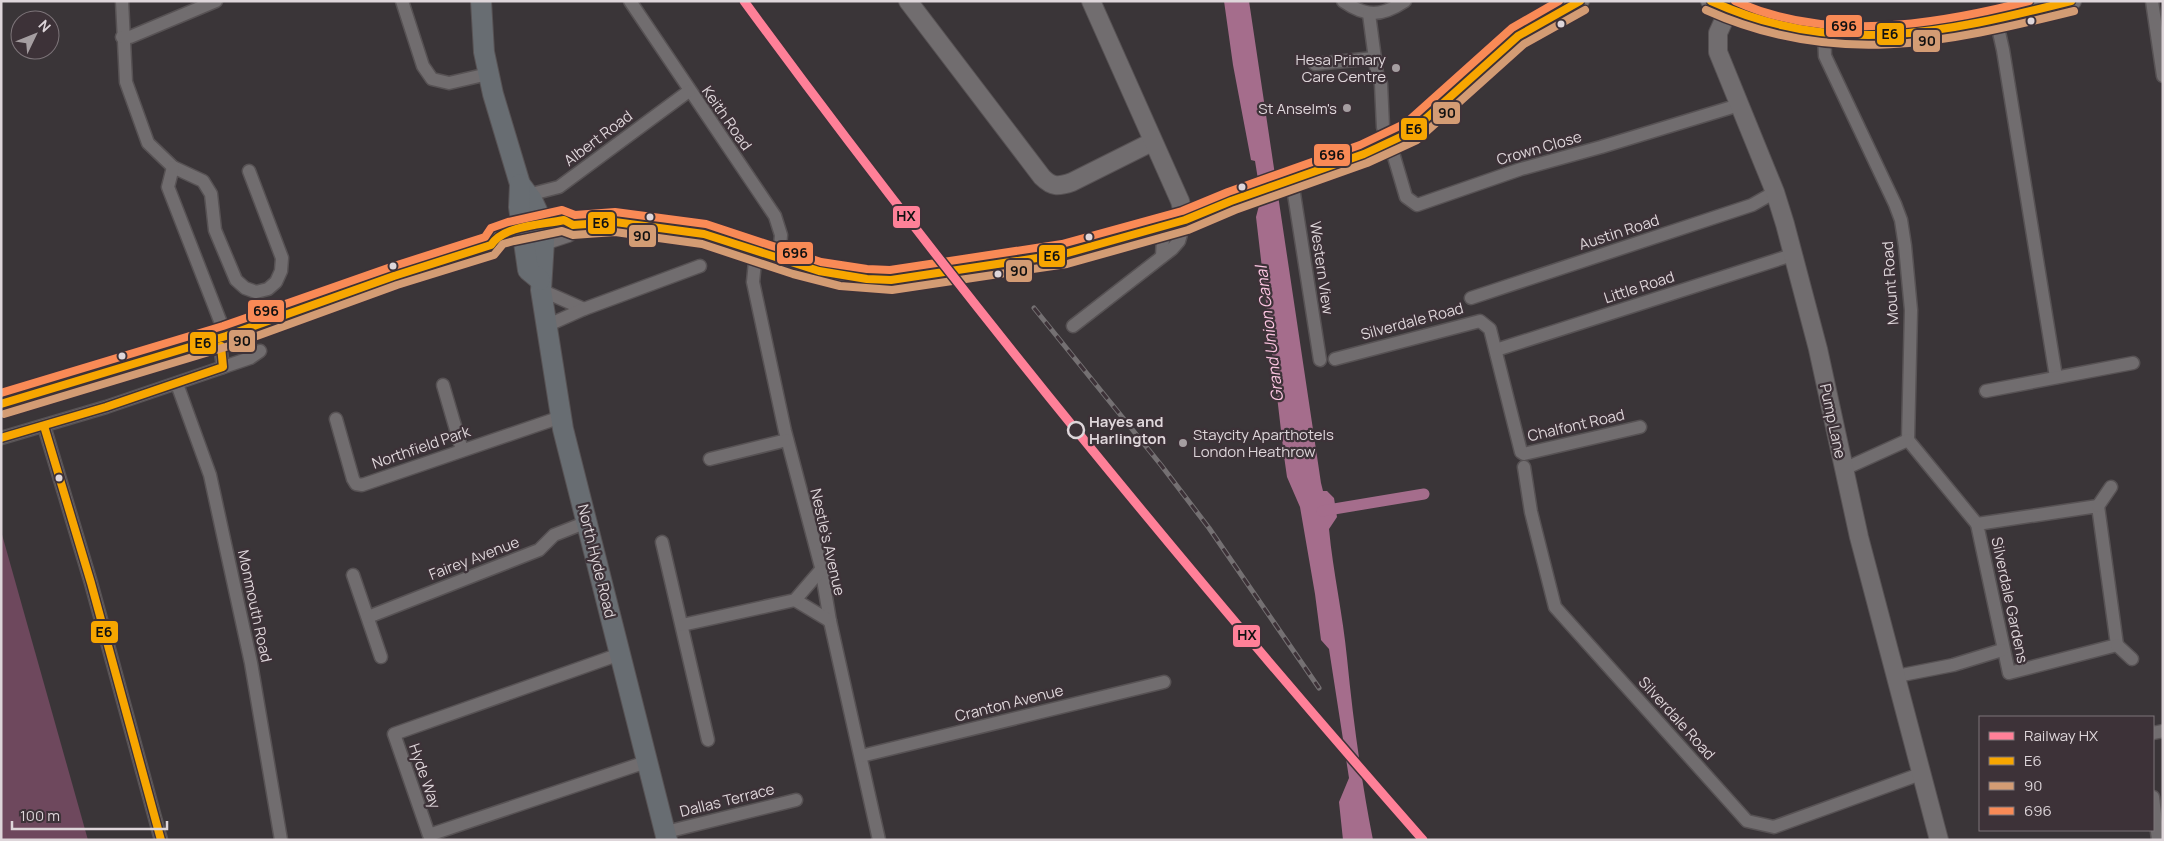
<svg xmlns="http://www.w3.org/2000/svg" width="2164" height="841" viewBox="0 0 2164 841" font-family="Manrope,sans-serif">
<rect width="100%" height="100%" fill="#3a3538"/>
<path fill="#6e485d" d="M1,531L88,840H1Z"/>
<path fill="#a56d8c" d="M1224,1H1249L1321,483L1323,491H1327L1334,498L1337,517L1329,529C1333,572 1343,615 1347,658C1353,719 1361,779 1373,840H1343L1339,802L1349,778L1329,649L1321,640L1315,594L1300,507L1287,477L1284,456L1256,217L1261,198L1255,161L1251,160L1233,65Z"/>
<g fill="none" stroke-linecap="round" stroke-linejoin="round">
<path stroke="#a56d8c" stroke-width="11" d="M1322,511L1424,494"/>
<defs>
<g id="street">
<path d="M122,1L126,82L148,143L173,167L203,181L211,194L215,230L236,280L245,288L256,292L268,289L276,282L281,271L282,258L249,171"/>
<path d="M402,1L423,66L432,79L449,83L488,74"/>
<path d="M630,1L775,216L781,235L779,259"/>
<path d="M1343,1C1366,17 1381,17 1405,1"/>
<path d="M2152,1L2163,76"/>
<path d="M1728,11L1740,1"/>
<path d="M1369,14L1377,74L1381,84L1383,127L1388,143"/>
<path d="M1996,19L2003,50L2056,377"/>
<path d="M1824,32L1825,56L1895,204L1901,220L1905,246L1911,310L1908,440L1977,524"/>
<path d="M122,37H130L216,1"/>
<path d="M1315,64L1374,58"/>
<path d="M1390,143L1406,197L1417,205L1521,169L1601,147L1739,105"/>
<path d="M173,167L168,187L226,336"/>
<path d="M1292,181L1320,360"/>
<path d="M524,196L559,187L689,91"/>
<path d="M1149,231L1163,238L1162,256"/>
<path d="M756,251L753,282L785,431L821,567L830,621L879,840"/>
<path d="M541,290L584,309"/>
<path d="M1471,298L1752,205L1775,192"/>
<path d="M546,326L584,309L700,266"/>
<path d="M1073,326L1172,249L1179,241L1185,220"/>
<path d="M219,338L223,367"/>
<path d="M1496,350L1792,255"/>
<path d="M1335,359L1480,321L1490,329L1521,452L1524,454L1640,427"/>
<path d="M177,384L210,475L251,663L281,840"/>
<path d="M443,385L462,450"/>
<path d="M1986,391L2133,363"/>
<path d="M336,419L353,479L356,484L362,485L561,417"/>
<path d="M44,426L91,583L161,840"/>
<path d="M1,438L106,407L250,358L260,351"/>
<path d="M710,459L787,440"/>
<path d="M1524,467L1531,512L1555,607L1747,821L1774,827L1923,773"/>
<path d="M1844,469L1908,440"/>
<path d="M2098,506L2117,645L2009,673L1977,524Z"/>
<path d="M2098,506L2111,487"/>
<path d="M662,542L708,740"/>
<path d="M353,575L381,657"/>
<path d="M795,600L830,621"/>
<path d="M368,617L539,550L554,535L587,522"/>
<path d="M682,625L795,600L820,571"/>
<path d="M2117,645L2132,659"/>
<path d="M620,654L394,734L429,835L649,761"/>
<path d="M1897,676L1953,665L2002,650"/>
<path d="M2153,733L2163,731"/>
<path d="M861,756L1164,682"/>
<path d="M2153,797L2158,840"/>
<path d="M666,832L796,800"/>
</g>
<g id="secondary">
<path d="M908,1L1042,177C1052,187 1058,187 1072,182L1152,142"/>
<path d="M1091,1L1180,201L1185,220"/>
<path d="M1710,1C1775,35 1865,42 1938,31C1983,24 2027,12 2072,1"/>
<path d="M1728,11L1718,33V52L1775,192L1785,224L1818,349L1859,537L1939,840"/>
<path d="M541,225L564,220C579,229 600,221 618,223C647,225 676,228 704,234C765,253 825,282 891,280L1064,254L1185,220L1231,201L1364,154L1411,132L1429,118L1518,36L1580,1"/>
<path d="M544,241L568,233L573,225"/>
</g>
<g id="primary">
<path d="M481,1L484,52L493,94L520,184L532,200L539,215L544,241L541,290L563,429L667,840"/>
<path d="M520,184L519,207L528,270L540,280"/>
<path d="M1,404L226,336L394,276L491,245C502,229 523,228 541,225"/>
</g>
</defs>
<use href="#street" stroke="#575254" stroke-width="15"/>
<use href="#secondary" stroke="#575254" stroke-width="20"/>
<use href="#primary" stroke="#575254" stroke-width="22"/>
<use href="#street" stroke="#716d6f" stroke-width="12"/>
<use href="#secondary" stroke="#716d6f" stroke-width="18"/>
<use href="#primary" stroke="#686d72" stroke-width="20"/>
<defs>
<path id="rail" d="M1034,308L1161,465L1209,528L1319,688"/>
</defs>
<use href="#rail" stroke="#747072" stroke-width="5"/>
<use href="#rail" stroke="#3d3238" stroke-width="3" stroke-dasharray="9" stroke-linecap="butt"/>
<defs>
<g id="bus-1">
<path d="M1711,1C1836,58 1944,33 2071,1"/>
<path d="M1,404L226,336L394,276L491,245C504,225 542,225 564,220L573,225L615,222L704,234L819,271L867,279L891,280L1064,254L1185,220L1231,201L1364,154L1411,132L1518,36L1580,1"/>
<path d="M44,426L91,583L161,840"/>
<path d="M1,438L106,407L223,367L221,346"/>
</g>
<g id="bus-2">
<path d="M1706,10C1835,68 1944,43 2074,11"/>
<path d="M4,414L229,346L397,285L494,255L503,244L514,241L562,231L573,235L615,232L702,244L793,274L840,286L892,290L1067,264L1188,230L1235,210L1367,163L1417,140L1524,44L1585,10"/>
</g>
<g id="bus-3">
<path d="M1735,1C1827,43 1935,25 2029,1"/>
<path d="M1,393L223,326L391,267L485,237L491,228L508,222L562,210L575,215L615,212L706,224L821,262L867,269L890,270L1062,244L1182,211L1228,192L1360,145L1406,123L1512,28L1559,1"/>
</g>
</defs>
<use href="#bus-1" stroke="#3d3238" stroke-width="11"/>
<use href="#bus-2" stroke="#3d3238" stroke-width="11"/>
<use href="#bus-3" stroke="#3d3238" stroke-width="11"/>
<use href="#bus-1" stroke="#f7a600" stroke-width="8"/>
<use href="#bus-2" stroke="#d39c74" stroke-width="8"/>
<use href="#bus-3" stroke="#f98a56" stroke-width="8"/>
<defs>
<path id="rail-1" d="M744,1C957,292 1185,569 1423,840"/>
</defs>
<use href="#rail-1" stroke="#3d3238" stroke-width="12"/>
<use href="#rail-1" stroke="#ff8098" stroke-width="9"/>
</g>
<g fill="#ded6da" stroke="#3d3238" stroke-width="2">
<circle cx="2031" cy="21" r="4.5"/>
<circle cx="1561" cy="24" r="4.5"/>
<circle cx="1242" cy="187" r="4.5"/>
<circle cx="650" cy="217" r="4.5"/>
<circle cx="1089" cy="237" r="4.5"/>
<circle cx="393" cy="266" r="4.5"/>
<circle cx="998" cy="274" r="4.5"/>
<circle cx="122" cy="356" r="4.5"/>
<circle cx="59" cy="478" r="4.5"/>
</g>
<g fill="#a59ea1" stroke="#3d3238" stroke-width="2">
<circle cx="1396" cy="68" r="5"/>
<circle cx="1347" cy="108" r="5"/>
<circle cx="1183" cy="443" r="5"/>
</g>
<circle fill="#3d3238" stroke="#ded6da" stroke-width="2.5" cx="1076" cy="430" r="8"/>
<g text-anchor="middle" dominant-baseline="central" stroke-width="4.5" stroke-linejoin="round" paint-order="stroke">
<g font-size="15" fill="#ded6da" stroke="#3d3238" text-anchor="end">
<text x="1386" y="59">Hesa Primary<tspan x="1386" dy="17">Care Centre</tspan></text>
<text x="1337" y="108">St Anselm's</text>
<text x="1193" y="434" text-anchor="start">Staycity Aparthotels<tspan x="1193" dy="17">London Heathrow</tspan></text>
</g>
<g font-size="15" fill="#ded6da" stroke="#3d3238">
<text transform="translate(727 118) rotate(55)">Keith Road</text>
<text transform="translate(598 138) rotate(-37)">Albert Road</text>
<text transform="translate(1539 148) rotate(-16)">Crown Close</text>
<text transform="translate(1619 232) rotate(-18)">Austin Road</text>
<text transform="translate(1322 268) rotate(82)">Western View</text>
<text transform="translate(1890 283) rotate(-94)">Mount Road</text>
<text transform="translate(1639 287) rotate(-18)">Little Road</text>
<text transform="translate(1412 321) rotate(-15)">Silverdale Road</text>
<text transform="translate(1833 421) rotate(78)">Pump Lane</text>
<text transform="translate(1576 425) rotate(-13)">Chalfont Road</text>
<text transform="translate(421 447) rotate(-19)">Northfield Park</text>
<text transform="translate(828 542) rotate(77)">Nestle's Avenue</text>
<text transform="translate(474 558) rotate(-21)">Fairey Avenue</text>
<text transform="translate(597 561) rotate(76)">North Hyde Road</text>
<text transform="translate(2010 600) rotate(78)">Silverdale Gardens</text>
<text transform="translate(255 606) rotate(78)">Monmouth Road</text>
<text transform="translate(1009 703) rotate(-14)">Cranton Avenue</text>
<text transform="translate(1677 718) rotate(48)">Silverdale Road</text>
<text transform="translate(425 776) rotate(71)">Hyde Way</text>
<text transform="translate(727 800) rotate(-14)">Dallas Terrace</text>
</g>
<g font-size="15" font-weight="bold" fill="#ded6da" stroke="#3d3238" text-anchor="start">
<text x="1089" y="421">Hayes and<tspan x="1089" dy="17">Harlington</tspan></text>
</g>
<g font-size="16" font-style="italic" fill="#fdc6e2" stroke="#3d3238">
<text transform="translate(1269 334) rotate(-97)">Grand Union Canal</text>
</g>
</g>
<g stroke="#3d3238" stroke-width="2">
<rect x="1825" y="14" width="38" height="24" rx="5" fill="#f98a56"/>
<rect x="1876" y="22" width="29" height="24" rx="5" fill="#f7a600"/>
<rect x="1912" y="29" width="29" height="24" rx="5" fill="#d39c74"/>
<rect x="1432" y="101" width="29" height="24" rx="5" fill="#d39c74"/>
<rect x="1400" y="117" width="28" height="24" rx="5" fill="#f7a600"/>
<rect x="1313" y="143" width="38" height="24" rx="5" fill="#f98a56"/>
<rect x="892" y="205" width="29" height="24" rx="5" fill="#ff8098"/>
<rect x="587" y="211" width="29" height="24" rx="5" fill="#f7a600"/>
<rect x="628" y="224" width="29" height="24" rx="5" fill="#d39c74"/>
<rect x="776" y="241" width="38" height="24" rx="5" fill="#f98a56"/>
<rect x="1038" y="244" width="28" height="24" rx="5" fill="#f7a600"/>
<rect x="1005" y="259" width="28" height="24" rx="5" fill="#d39c74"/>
<rect x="247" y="299" width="38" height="24" rx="5" fill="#f98a56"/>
<rect x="228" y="329" width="28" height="24" rx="5" fill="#d39c74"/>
<rect x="189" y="331" width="28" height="24" rx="5" fill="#f7a600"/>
<rect x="90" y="620" width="29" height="24" rx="5" fill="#f7a600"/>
<rect x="1232" y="624" width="29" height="24" rx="5" fill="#ff8098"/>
</g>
<g font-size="14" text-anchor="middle" font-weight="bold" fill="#111">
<text x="1844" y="31">696</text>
<text x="1890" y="39">E6</text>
<text x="1927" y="46">90</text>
<text x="1447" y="118">90</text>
<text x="1414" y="134">E6</text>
<text x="1332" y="160">696</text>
<text x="906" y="221">HX</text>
<text x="601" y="228">E6</text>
<text x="642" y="241">90</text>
<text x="795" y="258">696</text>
<text x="1052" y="261">E6</text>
<text x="1019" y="276">90</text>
<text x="266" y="316">696</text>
<text x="242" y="346">90</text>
<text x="203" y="348">E6</text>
<text x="104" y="637">E6</text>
<text x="1247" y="640">HX</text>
</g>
<rect width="2164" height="841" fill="none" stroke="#ded6da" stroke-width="5"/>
<rect x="1979" y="716" width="175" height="115" fill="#3d3238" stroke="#7d7479"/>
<rect x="1989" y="732" width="25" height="8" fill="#ff8098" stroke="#7d7479"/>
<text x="2024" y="741" font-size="15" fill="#ded6da">Railway HX</text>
<rect x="1989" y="757" width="25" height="8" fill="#f7a600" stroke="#7d7479"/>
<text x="2024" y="766" font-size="15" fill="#ded6da">E6</text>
<rect x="1989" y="782" width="25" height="8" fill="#d39c74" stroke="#7d7479"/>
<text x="2024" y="791" font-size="15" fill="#ded6da">90</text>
<rect x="1989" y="807" width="25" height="8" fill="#f98a56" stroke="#7d7479"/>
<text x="2024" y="816" font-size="15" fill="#ded6da">696</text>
<g transform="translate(35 35) rotate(47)"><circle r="24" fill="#3d3238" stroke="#7d7479"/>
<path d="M0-4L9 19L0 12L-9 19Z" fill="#a59ea1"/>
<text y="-8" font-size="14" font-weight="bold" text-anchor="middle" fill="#ded6da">N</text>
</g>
<path d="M12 821v8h155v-8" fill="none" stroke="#ded6da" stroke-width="2.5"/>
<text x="20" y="821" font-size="15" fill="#ded6da" stroke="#3d3238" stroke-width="4" paint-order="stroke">100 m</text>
</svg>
